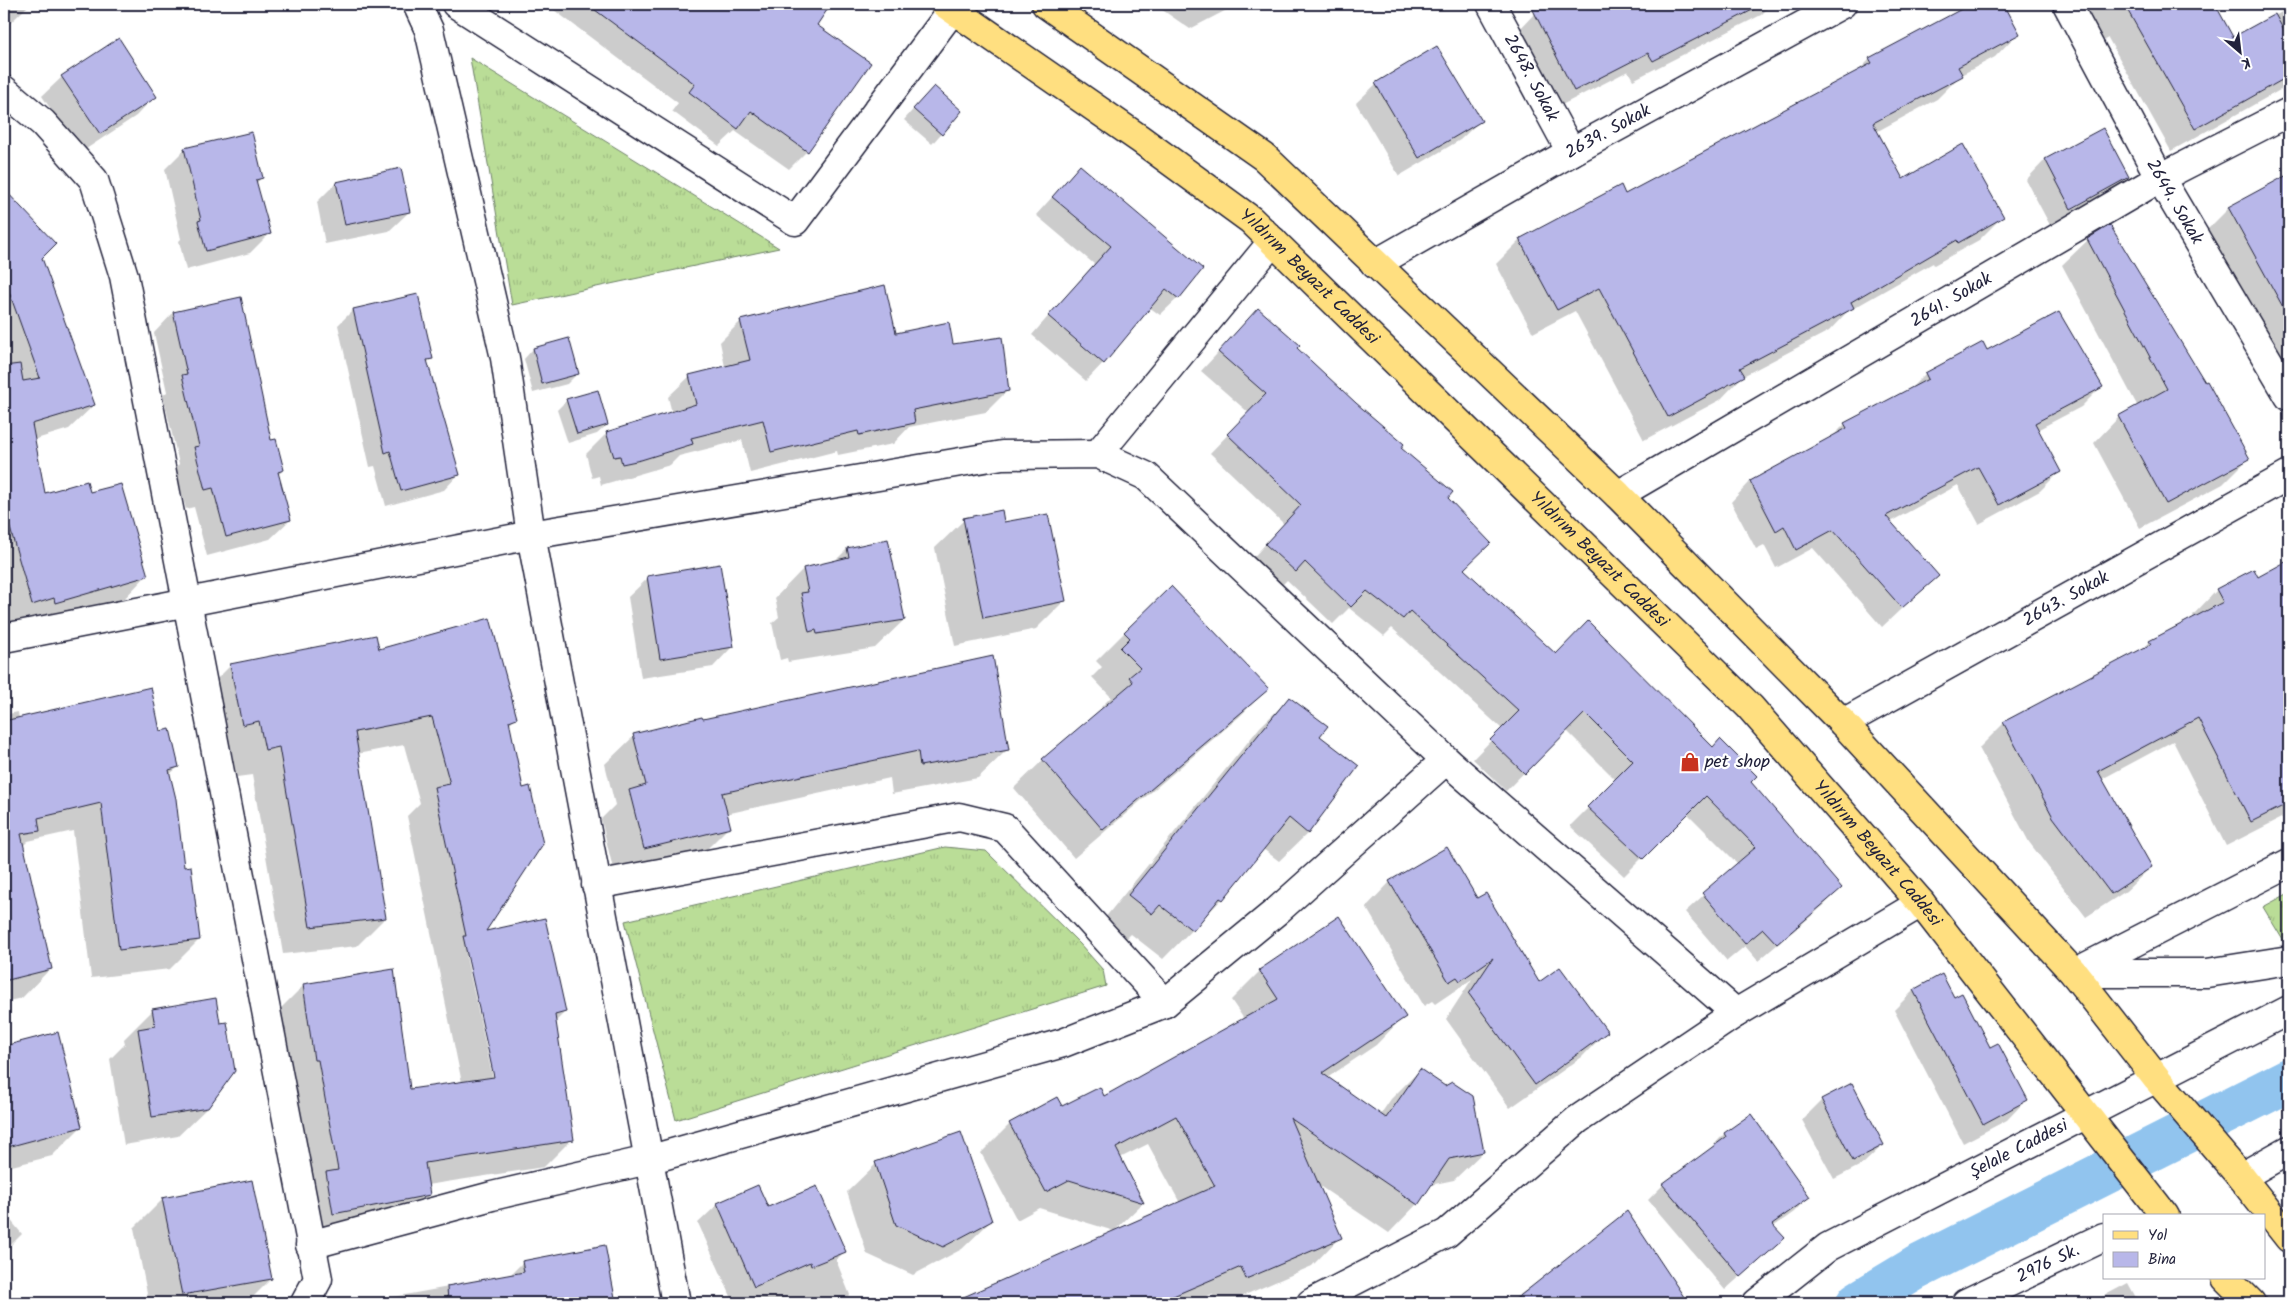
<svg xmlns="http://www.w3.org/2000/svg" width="2293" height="1307" viewBox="0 0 2293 1307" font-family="Kalam,sans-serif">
<defs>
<pattern id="grass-tufts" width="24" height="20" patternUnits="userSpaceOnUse" patternTransform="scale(1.25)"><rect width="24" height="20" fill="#badd97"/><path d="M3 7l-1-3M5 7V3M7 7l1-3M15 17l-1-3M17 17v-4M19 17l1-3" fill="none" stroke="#a0bd83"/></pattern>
</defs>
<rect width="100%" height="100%" fill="#fff"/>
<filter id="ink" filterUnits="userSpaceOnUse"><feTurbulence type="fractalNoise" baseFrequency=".02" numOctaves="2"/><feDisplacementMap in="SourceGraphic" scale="10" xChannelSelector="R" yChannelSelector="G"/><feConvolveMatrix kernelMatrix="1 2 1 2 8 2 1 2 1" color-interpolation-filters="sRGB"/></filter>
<g filter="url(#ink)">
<g fill="url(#grass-tufts)" stroke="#6e8069">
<path d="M470,58L779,248L512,305Z"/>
<path d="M945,847L986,851L1080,944L1103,970L1106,986L676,1120L625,921Z"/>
<path d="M2289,893V950L2263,907Z"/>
</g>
<g fill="#0003" fill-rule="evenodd">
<path d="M4,4H30L4,29Z"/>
<path d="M546,4H733L745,12L751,4H830L815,25L807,151L789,169L735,131L719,146L672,111L678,103Z"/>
<path d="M1157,4H1238L1190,29L1161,9Z"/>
<path d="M1553,4H1772L1761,15L1633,80L1628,71L1554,109L1516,33L1535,13Z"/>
<path d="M1973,4H2003L2018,33L1995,57L1961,75L1937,99L1876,132L1903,181L2003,216L1979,240L1934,265L1933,263L1847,312L1829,331L1743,376L1720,400L1644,440L1575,311L1533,333L1496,264L1520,240L1620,187L1625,195L1857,72L1870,59Z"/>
<path d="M2074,4H2214L2233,39L2289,8V81L2280,90L2171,151L2108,38L2097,44Z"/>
<path d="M62,77L155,96L136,116L80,153L42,96Z"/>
<path d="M1376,84L1480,121L1460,140L1399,176L1356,103Z"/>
<path d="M924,97L961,111L932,144L904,120Z"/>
<path d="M2103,130L2128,177L2108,197L2051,227L2026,180L2045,160Z"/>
<path d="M185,149L261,178L256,184L269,234L250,253L186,270L179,241L181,239L165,169Z"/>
<path d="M1080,166L1178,298L1160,315L1149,307L1103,363L1086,381L1032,335L1094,264L1036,215Z"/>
<path d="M2289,175V373L2253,306L2245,310L2203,234L2229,208Z"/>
<path d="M336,183L409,212L389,231L325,244L317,202Z"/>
<path d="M4,191L55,244L40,258L94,405L69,429L33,440L44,494H89L146,576L122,601L30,627L7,629L4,616V386L10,385L4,369Z"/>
<path d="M2088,240L2248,459L2223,484L2140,528L2094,443L2119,417L2138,407L2062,265Z"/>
<path d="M884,287L895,334L952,345L1007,391L986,412L909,427L893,444L838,455L837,451L750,473L742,440L679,456L670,465L601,485L599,476L592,478L586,454L607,433L672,413L668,397L690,376L725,367L720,342L741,321Z"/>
<path d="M353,310L431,359L427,363L459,474L444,490L386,506L375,466L370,467L338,325Z"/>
<path d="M1258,310L1400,448L1446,498L1462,570L1556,656L1713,749L1749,782L1841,888L1823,906L1758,961L1745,946L1727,961L1685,912L1738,864L1687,813L1624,876L1570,826L1616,780L1566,730L1506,791L1473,759L1502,729L1392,628L1384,636L1349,608L1333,624L1287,580L1278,589L1248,563L1284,524L1210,453L1249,413L1201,371Z"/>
<path d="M173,313L271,441L283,470L278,475L290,520L270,539L207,556L194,507L186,509L175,468L179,464L163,395L167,392L154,333Z"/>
<path d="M1983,343L1987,351L2101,387L2081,407L2037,430L2059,472L2040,491L1979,524L1958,485L1890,522L1937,575L1882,627L1813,548L1776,568L1764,545L1756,549L1731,502L1750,482L1830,439L1845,424L1909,390L1925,374Z"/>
<path d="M533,349L577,374L567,384L533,393L524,359Z"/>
<path d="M567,400L607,425L597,434L568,443L557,410Z"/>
<path d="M964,520L1004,524L1064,601L1036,629L955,646L935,548Z"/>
<path d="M887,540L904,620L875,648L788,662L787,658L780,660L772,623L779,617L775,598L803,569L834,562L847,549Z"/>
<path d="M2289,562V814L2226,846L2173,741L2102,779L2151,867L2126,891L2086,917L2029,842L1979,748L2004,723L2142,650L2150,642L2194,618L2193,615L2217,590L2257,578Z"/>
<path d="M648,578L732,647L713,667L641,678L628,597Z"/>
<path d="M1125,632L1267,689L1239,717L1074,858L1014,788L1043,760L1103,709L1101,707L1111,697L1092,677L1102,667L1096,661Z"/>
<path d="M378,650L515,718L508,725L483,933L565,1012L555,1022L572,1139L544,1167L427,1185L429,1195L401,1223L305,1241L276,1013L304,985L409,1091L462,1083L407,816L420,803L404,745L357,754L385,918L357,946L283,954L252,775L237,777L231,749L214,752L203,693L231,665ZM466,956H469L496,1083H494Z"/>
<path d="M1289,699L1318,736L1331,799L1333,801L1308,833L1279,861L1263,849L1222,899L1163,959L1131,934L1123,942L1100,924L1260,727Z"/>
<path d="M18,712L19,719L159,732L178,767L169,775L183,869L199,940L170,969L91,978L73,831L28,841L22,847L50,969L22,998L4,1002V715Z"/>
<path d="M702,720L1007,750L978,778L892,794L890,778L726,814L729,827L700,856L615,877L601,819L615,805L605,764L634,736Z"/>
<path d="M1390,882L1476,900L1539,984L1606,1032L1582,1057L1510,1108L1446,1019L1472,979L1435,1004L1432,1001L1424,1006L1366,907Z"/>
<path d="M1260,971L1404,1016L1376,1045L1327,1078L1380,1115L1391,1099L1420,1070L1483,1152L1454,1180L1430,1185L1417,1204L1389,1233L1318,1185L1340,1237L1312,1266L1226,1303H1216L1212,1294L1192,1303H953L1180,1203L1148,1144L1120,1158L1143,1203L1114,1231L1039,1208L1017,1220L981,1153L1010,1124L1104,1097L1244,1019L1231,1000Z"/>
<path d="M1913,991L1954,999L2026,1100L2007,1120L1963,1143L1894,1010Z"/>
<path d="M153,1010L208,1107L178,1136L124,1145L110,1059L125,1044L124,1039Z"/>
<path d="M57,1033L81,1127L52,1156L4,1168V1047Z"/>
<path d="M1822,1100L1883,1145L1863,1164L1834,1179L1802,1120Z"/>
<path d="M1751,1115L1808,1197L1794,1212L1773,1227L1783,1238L1725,1290L1648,1200L1663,1185L1711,1150L1710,1149L1724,1134Z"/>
<path d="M876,1164L991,1221L962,1249L913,1275L867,1254L847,1192Z"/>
<path d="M163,1199L271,1279L247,1303H149L134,1228Z"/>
<path d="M718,1204L767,1208L844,1252L836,1260L850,1295L847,1298L850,1303H744V1301L734,1303L698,1223Z"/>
<path d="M4,1212L22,1234L4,1252Z"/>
<path d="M1627,1213L1687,1303H1508L1544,1278Z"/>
<path d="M604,1246L615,1303H374L377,1300L509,1276L523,1262Z"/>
<path d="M2128,1283L2139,1303H2093L2098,1299Z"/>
</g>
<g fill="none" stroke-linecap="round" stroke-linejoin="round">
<path stroke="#91c4ee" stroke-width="44" d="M1858,1303L1916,1268L2289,1080"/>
</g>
<g fill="#b8b7e9" stroke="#22223b">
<path d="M587,4H831L817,25L871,63L808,152L751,111L738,129L689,92L695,84Z"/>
<path d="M1530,4H1764L1653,61L1648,53L1574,91Z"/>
<path d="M1971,4H2004L2020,34L1958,67L1963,76L1873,123L1903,179L1963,144L2004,217L1958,243L1957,240L1851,302L1854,308L1740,368L1745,376L1668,417L1599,288L1557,310L1519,239L1621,185L1625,194L1872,63L1869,58Z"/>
<path d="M2124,4H2215L2233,37L2275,14L2289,40V76L2195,129Z"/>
<path d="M119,38L157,97L100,134L61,76Z"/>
<path d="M1437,46L1482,121L1419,158L1375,83Z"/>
<path d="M934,86L962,111L942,135L913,109Z"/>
<path d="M2103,128L2129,177L2071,209L2045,159Z"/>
<path d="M252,132L263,178L256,180L271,234L206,251L198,221L201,220L184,148Z"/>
<path d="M1080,165L1203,269L1179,299L1166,289L1104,364L1048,316L1111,246L1052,197Z"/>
<path d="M401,168L410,212L345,225L336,182Z"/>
<path d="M2289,174V318L2228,207Z"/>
<path d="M4,189L56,244L42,258L95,405L32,424L45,493L87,481L90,492L121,484L148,576L55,603L54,598L32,605L4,507V366L20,364L23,381L40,378L4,278Z"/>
<path d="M2110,225L2205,382L2207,381L2250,459L2166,504L2118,416L2167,389L2087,239Z"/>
<path d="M885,285L896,333L949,322L953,344L1002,337L1009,391L913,410L915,423L859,435L858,431L771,452L763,420L691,438L693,444L641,460L622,464L620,456L614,457L606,432L696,404L689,375L750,360L740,320Z"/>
<path d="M418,294L433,359L427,360L460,475L401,491L390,451L385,453L353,309Z"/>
<path d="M241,297L271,440L276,439L284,470L278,472L291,520L226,537L213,488L205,490L194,447L199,446L182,375L187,374L173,312Z"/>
<path d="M1258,308L1300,345L1297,348L1356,403L1404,444L1401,448L1453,492L1448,498L1491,543L1464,569L1556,654L1588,621L1713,747L1720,739L1757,776L1751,782L1842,888L1777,944L1763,929L1745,944L1702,893L1756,847L1706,796L1643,859L1587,807L1633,761L1585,713L1525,774L1490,740L1519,711L1410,611L1403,619L1367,591L1351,607L1305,562L1296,572L1265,544L1301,505L1227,434L1266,394L1218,352Z"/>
<path d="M2059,312L2103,387L2035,423L2061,472L1999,505L1978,467L1886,516L1939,576L1902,608L1833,530L1796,550L1784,526L1776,531L1750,481L1847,428L1844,423L1928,379L1925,373L1983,342L1987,350Z"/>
<path d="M569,338L579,374L542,384L533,348Z"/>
<path d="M598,390L608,425L577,434L566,399Z"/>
<path d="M1002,510L1004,522L1048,514L1066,601L983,618L963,518Z"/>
<path d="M888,539L905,620L817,634L816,630L809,632L801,593L808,592L803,568L849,557L847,548Z"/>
<path d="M2289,560V803L2251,822L2198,718L2098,771L2152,867L2111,894L2053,817L2003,722L2151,644L2149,641L2223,602L2216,589L2254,569L2258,577Z"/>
<path d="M720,564L734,647L660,659L647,576Z"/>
<path d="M1171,586L1269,689L1103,830L1042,759L1133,682L1129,677L1140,668L1120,648L1130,638L1124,632Z"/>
<path d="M490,618L517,718L509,721L523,788L530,786L543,844L486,931L545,918L566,1012L555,1015L574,1140L425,1163L430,1195L333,1214L326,1172L338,1170L318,1060H314L303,984L394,969L410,1089L494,1077L463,936H466L434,787L450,784L432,717L355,732L386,918L310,927L279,747L265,750L259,721L242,725L230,664L376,635L379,649Z"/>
<path d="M993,656L1009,750L920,766L918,751L722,793L731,828L644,849L629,790L646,785L633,734L702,717L703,719Z"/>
<path d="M151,687L160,731L170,729L179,767L169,770L176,799L184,867L191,866L200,940L119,950L101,803L38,818L40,831L21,834L52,969L4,981V721Z"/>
<path d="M1289,697L1328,726L1320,736L1359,766L1308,834L1289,818L1223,900L1220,898L1193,931L1160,905L1152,914L1128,895Z"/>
<path d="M1447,847L1477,898L1486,893L1539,982L1560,967L1608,1032L1535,1085L1469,994L1493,958L1460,981L1457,977L1449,982L1389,881Z"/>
<path d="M1339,916L1406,1017L1322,1073L1386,1118L1420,1069L1445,1086L1452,1082L1473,1096L1484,1152L1449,1159L1418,1205L1290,1118L1342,1238L1246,1279L1241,1267L1157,1303H950L1215,1186L1176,1116L1116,1148L1144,1203L1069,1180L1046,1192L1009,1123L1057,1097L1062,1106L1100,1087L1104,1096L1278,999L1259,970Z"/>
<path d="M1942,974L1954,997L1962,993L1990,1047L1998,1043L2028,1100L1983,1124L1913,990Z"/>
<path d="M216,998L220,1023L227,1022L235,1071L208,1108L152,1117L138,1029L155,1026L152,1009Z"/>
<path d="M58,1032L82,1127L4,1148V1046Z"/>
<path d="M1852,1083L1884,1145L1853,1161L1821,1099Z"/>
<path d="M1751,1114L1810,1197L1772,1224L1785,1238L1741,1277L1662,1184L1726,1137L1724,1133Z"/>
<path d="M961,1132L992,1221L943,1247L896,1225L875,1162Z"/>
<path d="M252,1180L272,1279L182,1295L162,1198Z"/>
<path d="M758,1185L768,1207L817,1186L846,1252L811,1266L810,1262L754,1287L717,1203Z"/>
<path d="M1627,1211L1688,1303H1511Z"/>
<path d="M605,1245L616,1303H448L447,1286L524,1272L522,1261Z"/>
</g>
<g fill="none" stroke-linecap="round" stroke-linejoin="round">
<defs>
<g id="minor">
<path d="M417,4L429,30L505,358L531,535L676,1303"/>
<path d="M456,4L795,221L953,9"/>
<path id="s1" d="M1491,4L1571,152"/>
<path id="s2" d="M2067,4L2160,178L2289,396"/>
<path d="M4,90L43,123L94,180L124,276L318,1279L305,1303"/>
<path id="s3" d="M1375,264L1571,152L1842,4"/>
<path d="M1098,454L1273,241"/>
<path id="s4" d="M1618,495L2160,178L2289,112"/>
<path d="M4,638L531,535L1002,455L1098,454L1146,476L1446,760L1736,1013"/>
<path id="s5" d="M1843,723L2289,475"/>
<path d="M596,885L959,817L1005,828L1165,1003"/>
<path d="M2074,973L2289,863"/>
<path d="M2079,973H2207L2289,960"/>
<path d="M2241,1177L2289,1150"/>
<path d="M310,1245L492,1196L648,1160L1063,1043L1165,1003L1277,911L1446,760"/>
<path d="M1311,1303L1447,1233L1577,1120L1736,1013L1921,903"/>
<path id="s6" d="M1757,1303L1828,1247L2289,1010"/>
<path id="s7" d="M1966,1303L2104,1237"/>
</g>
<g id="major">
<path id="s8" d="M945,4L1140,139L1251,220L1750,707L1921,903L2165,1216"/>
<path d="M1046,4L1264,157L1618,495L1843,723L2074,973L2157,1079L2241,1177L2289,1238"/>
<path d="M2226,1278L2251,1303"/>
</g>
</defs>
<use href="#minor" stroke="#22223b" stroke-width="31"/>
<use href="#major" stroke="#22223b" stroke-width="31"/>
<use href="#minor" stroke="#fff" stroke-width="28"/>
<use href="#major" stroke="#ffdf80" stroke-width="28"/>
</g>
</g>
<defs>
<symbol id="shop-bare" viewBox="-9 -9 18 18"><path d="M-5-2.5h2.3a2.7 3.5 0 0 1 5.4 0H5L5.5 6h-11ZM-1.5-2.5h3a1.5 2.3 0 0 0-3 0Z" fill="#c8321e" stroke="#fff" stroke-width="2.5" paint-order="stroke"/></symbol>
</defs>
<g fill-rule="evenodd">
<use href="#shop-bare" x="1676" y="748" width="28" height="28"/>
</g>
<g text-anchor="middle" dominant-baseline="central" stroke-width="4.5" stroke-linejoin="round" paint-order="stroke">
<g font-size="18" fill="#22223b" stroke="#fff">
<text stroke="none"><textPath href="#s1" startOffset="84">2648. Sokak</textPath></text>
<text stroke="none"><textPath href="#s3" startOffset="268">2639. Sokak</textPath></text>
<text stroke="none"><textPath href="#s2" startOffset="225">2644. Sokak</textPath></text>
<text stroke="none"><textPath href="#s8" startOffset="456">Yıldırım Beyazıt Caddesi</textPath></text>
<text stroke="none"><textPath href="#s4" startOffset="386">2641. Sokak</textPath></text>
<text stroke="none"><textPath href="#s8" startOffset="861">Yıldırım Beyazıt Caddesi</textPath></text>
<text stroke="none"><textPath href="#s5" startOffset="255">2643. Sokak</textPath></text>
<text stroke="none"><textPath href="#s8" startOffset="1266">Yıldırım Beyazıt Caddesi</textPath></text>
<text stroke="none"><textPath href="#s6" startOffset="305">Şelale Caddesi</textPath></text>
<text stroke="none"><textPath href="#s7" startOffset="91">2976 Sk.</textPath></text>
</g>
<g font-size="18" fill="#22223b" stroke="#fff" text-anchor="start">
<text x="1705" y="762">pet shop</text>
</g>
</g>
<rect width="2293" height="1307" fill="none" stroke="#fff" stroke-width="20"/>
<rect x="10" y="10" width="2273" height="1287" fill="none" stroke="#22223b" stroke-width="2" filter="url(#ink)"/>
<rect x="2103" y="1214" width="162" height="65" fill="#ffffff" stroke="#a7a7b1"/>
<rect x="2113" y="1231" width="25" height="8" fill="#ffdf80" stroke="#a7a7b1"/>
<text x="2148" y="1240" font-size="15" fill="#22223b">Yol</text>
<rect x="2113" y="1252" width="25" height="15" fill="#b8b7e9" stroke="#a7a7b1"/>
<text x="2148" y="1264" font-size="15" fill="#22223b">Bina</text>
<g transform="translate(2240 52) rotate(152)" stroke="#ffffff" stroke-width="4" paint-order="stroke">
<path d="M0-4L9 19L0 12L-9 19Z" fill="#22223b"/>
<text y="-8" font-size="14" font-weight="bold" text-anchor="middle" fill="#22223b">K</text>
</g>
</svg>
